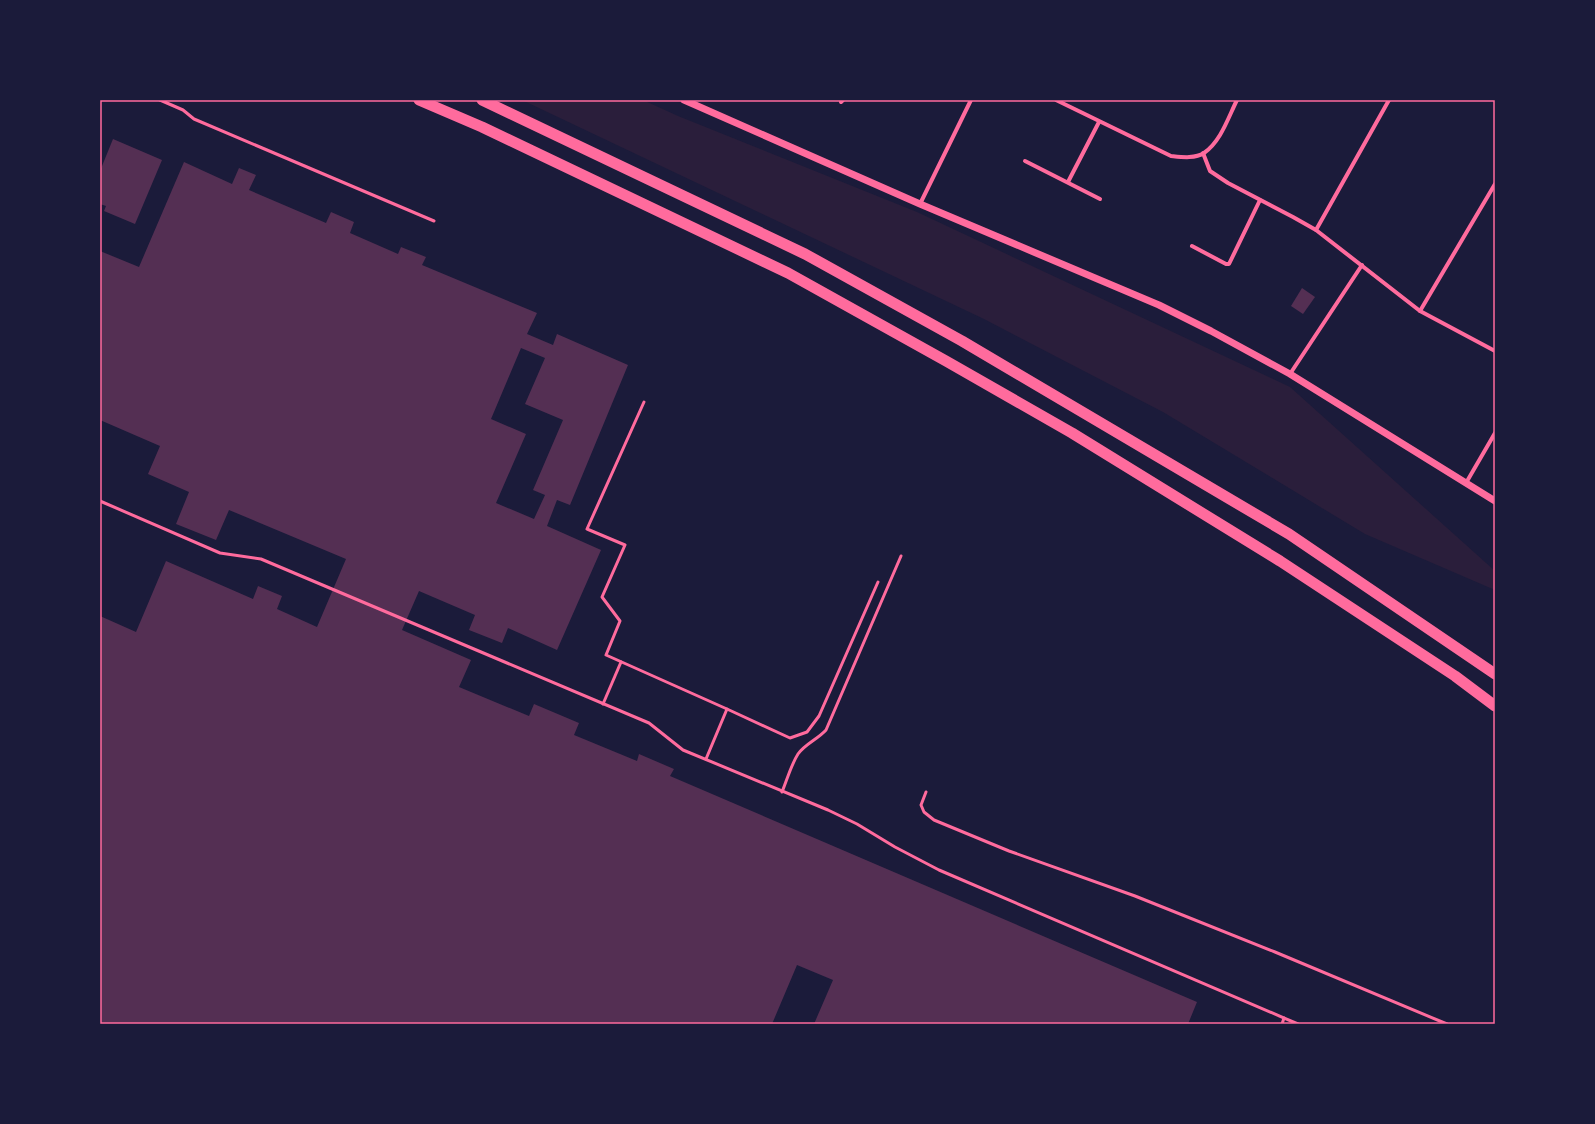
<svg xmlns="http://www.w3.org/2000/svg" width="1595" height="1124" viewBox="0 0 1595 1124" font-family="'Public Sans',sans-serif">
<rect width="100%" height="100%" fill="#1b1b3a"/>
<path fill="#2a1e3b" d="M522,100H643L678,116L917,212L1290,387L1495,571V590L1365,534L1163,412L984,319Z"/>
<g fill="#542f53" fill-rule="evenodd">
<path d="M113,139L162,160L135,224L104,211L106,206L100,204V171Z"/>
<path d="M184,162L232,184L239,168L256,175L249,190L326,223L331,212L354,222L350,233L398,254L401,247L426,257L422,265L537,313L527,334L553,345L557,334L628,365L570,505L557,500L547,526L601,550L557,650L508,628L502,643L469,630L475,615L419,591L402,630L471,660L459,687L529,716L534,704L579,723L574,735L637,761L639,754L674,769L670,776L1197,1002L1188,1024H814L833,980L797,965L772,1024H100V616L136,632L166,561L253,599L258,586L282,596L277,609L317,627L346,559L229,510L216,540L176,524L189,492L148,474L160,446L100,420V251L139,267ZM521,348L545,358L525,404L563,420L533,490L545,495L534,519L496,503L526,434L491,419Z"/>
<path d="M1302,288L1315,297L1303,314L1291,306Z"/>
</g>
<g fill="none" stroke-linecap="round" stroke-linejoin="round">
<g stroke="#ff6b9d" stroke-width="3">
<path d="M160,100L183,110L194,119L434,221"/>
<path d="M644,402L587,529L625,545L602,597L620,621L606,655L727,709L706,759"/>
<path d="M100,501L220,553L261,559L649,723L683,750L828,810L857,824L895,847L939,870L1298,1024"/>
<path d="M603,704L621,662"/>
<path d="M727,709L790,738L807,732L819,716L878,582"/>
<path d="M782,792C787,780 791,765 798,754C805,744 818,739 826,730L901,556"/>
<path d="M926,792L921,805L924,812L934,820L1009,851L1135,896L1275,952L1447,1024"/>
<path d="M1282,1024L1284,1018"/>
</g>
<g stroke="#ff6b9d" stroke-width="4">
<path d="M1056,100L1171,156C1181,157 1195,159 1204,153C1221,141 1228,118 1237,100"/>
<path d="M841,102L843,100"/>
<path d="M1203,153L1210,171L1228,183L1293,217L1316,230L1420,311L1495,351"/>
<path d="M1025,161L1100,199"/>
<path d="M1068,182L1099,122"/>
<path d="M920,204L971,100"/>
<path d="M1316,230L1389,100"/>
<path d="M1192,246L1226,264H1229L1260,200"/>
<path d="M1420,311L1495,184"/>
<path d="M1290,374L1362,265"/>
<path d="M1466,483L1495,433"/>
</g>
<path stroke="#ff6b9d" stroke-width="7" d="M684,100L920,204L1159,305L1211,331L1290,374L1495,501"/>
<g stroke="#ff6b9d" stroke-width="11">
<path d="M419,100L482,127L788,273L946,361L1072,433L1280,561L1455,676L1495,706"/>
<path d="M482,100L805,254L962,341L1289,534L1495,674"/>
</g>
</g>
<rect width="1595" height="1124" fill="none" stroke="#1b1b3a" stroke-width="202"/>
<rect x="101" y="101" width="1393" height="922" fill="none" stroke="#ff6b9d" stroke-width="1.5"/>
</svg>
